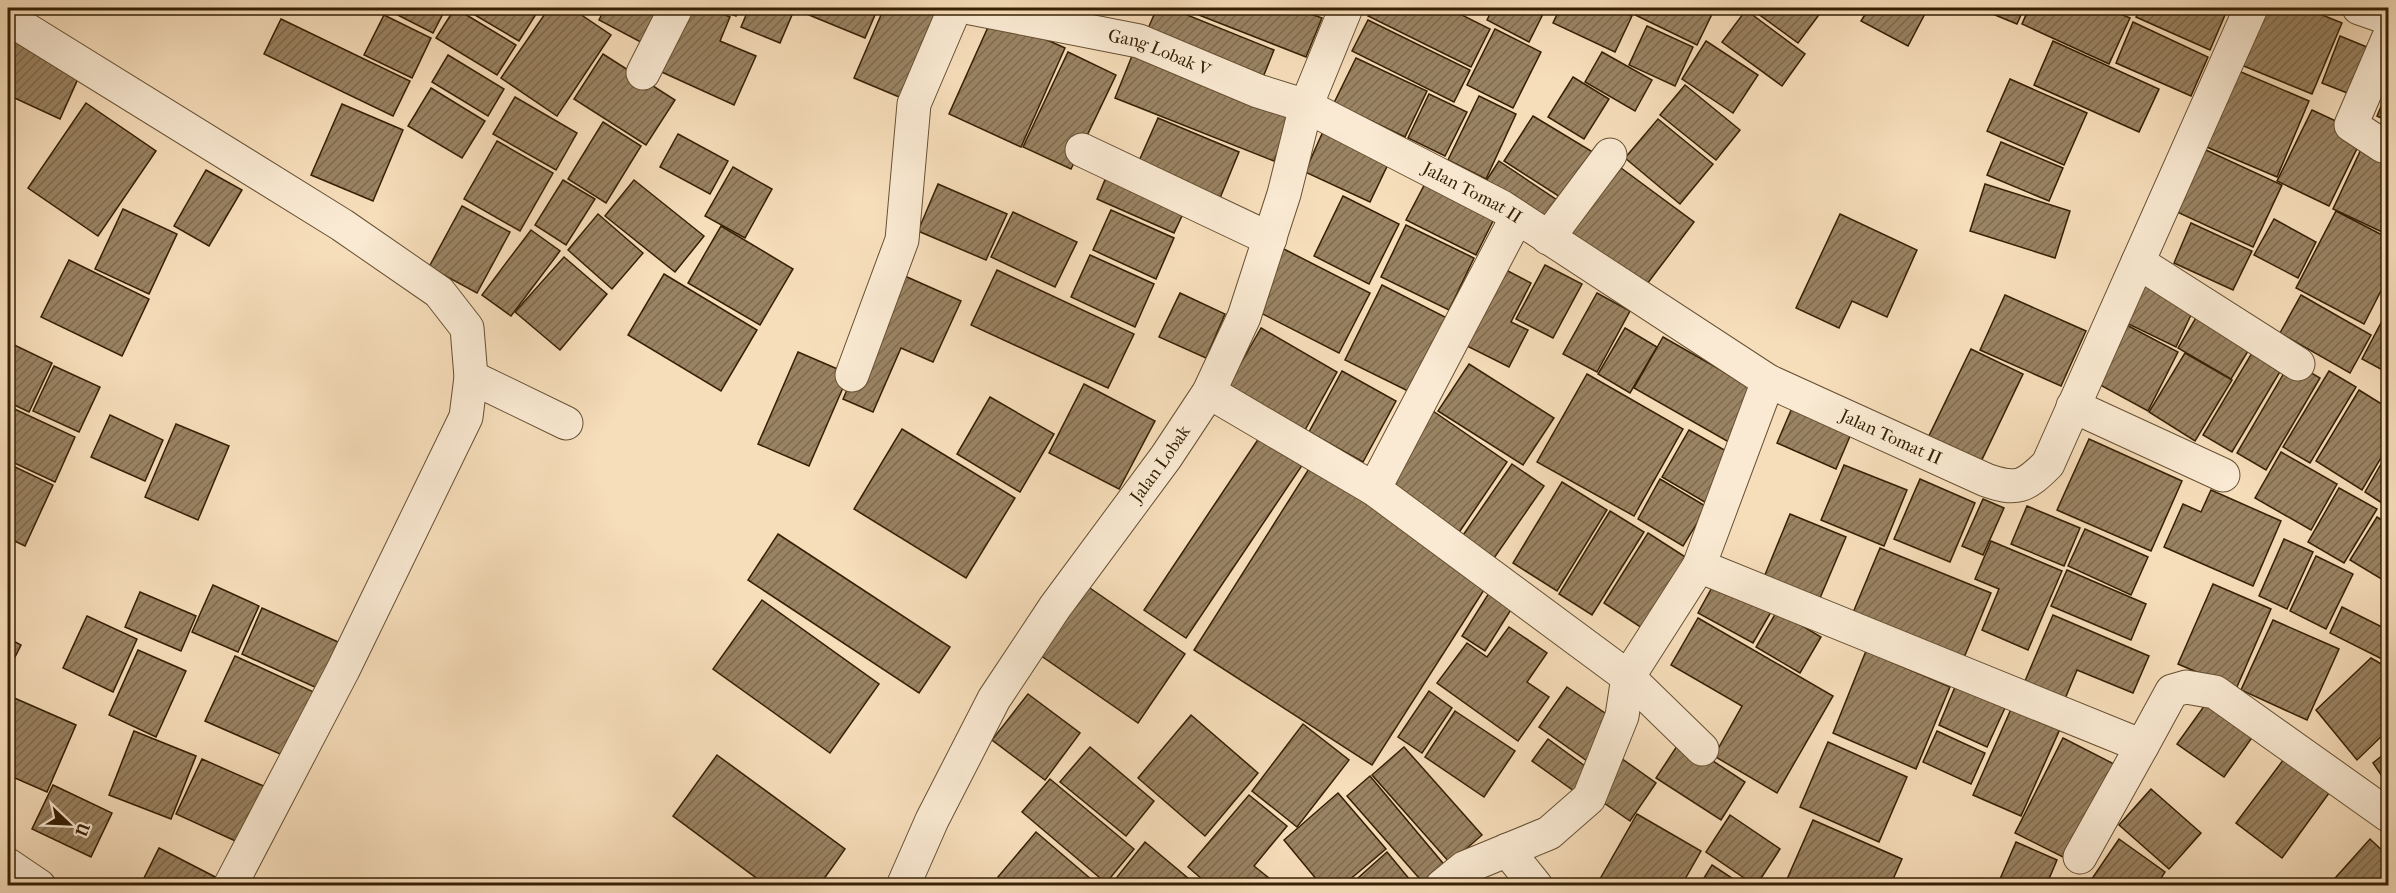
<svg xmlns="http://www.w3.org/2000/svg" width="2396" height="893" viewBox="0 0 2396 893" font-family="'IM FELL French Canon',serif">
<defs>
<pattern id="building-hatch" width="6" height="6" patternUnits="userSpaceOnUse" patternTransform="scale(1.5)"><rect width="6" height="6" fill="#9a8363"/><path d="M-1 1l2-2M0 6l6-6M5 7l2-2" fill="none" stroke="#7e6b4f"/></pattern>
</defs>
<rect width="100%" height="100%" fill="#f7debb"/>
<filter id="stains"><feTurbulence type="fractalNoise" baseFrequency=".00333" numOctaves="4"/><feColorMatrix values="0 0 0 0 .2 0 0 0 0 .09 0 0 0 0 .02 0 0 0 .5 -.17"/></filter>
<radialGradient id="worn" r=".72"><stop offset=".6" stop-color="#630" stop-opacity="0"/><stop offset="1" stop-color="#630" stop-opacity=".3"/></radialGradient>
<g fill="url(#building-hatch)" stroke="#362004" stroke-width="1.5">
<path d="M384,8H446L433,33Z"/>
<path d="M455,8L516,45L497,75L436,38Z"/>
<path d="M463,8H533L538,11L519,41Z"/>
<path d="M549,8H571L611,35L557,116L501,78Z"/>
<path d="M605,8H672L652,48L599,20Z"/>
<path d="M679,8H708L730,17L720,41L756,56L734,105L653,68Z"/>
<path d="M717,8H740L736,16Z"/>
<path d="M749,8H795L780,43L741,27Z"/>
<path d="M798,8H878L865,38L797,10Z"/>
<path d="M884,8H951L911,102L854,78Z"/>
<path d="M1157,8H1170L1274,50L1259,87L1143,40Z"/>
<path d="M1181,8H1294L1322,18L1306,57Z"/>
<path d="M1373,8H1448L1490,29L1471,67L1368,16Z"/>
<path d="M1493,8H1546L1529,42L1487,20Z"/>
<path d="M1560,8H1613L1632,16L1615,52L1553,23Z"/>
<path d="M1621,8H1715L1697,45Z"/>
<path d="M1750,8H1824L1798,43Z"/>
<path d="M1869,8H1928L1908,46L1861,21Z"/>
<path d="M1978,8H2024L2017,24Z"/>
<path d="M2029,8H2106L2130,18L2109,64L2022,24Z"/>
<path d="M2140,8H2228L2210,50L2136,17Z"/>
<path d="M2257,8H2305L2342,23L2312,94L2234,62Z"/>
<path d="M1746,10L1805,54L1782,86L1722,42Z"/>
<path d="M384,15L431,38L412,78L364,55Z"/>
<path d="M993,16L1065,48L1021,147L949,114Z"/>
<path d="M281,19L410,81L393,116L264,54Z"/>
<path d="M1368,20L1470,70L1454,102L1352,51Z"/>
<path d="M2133,22L2208,57L2191,96L2116,63Z"/>
<path d="M1647,26L1693,47L1675,86L1629,65Z"/>
<path d="M1495,29L1541,52L1513,108L1467,85Z"/>
<path d="M2340,36L2379,52L2360,98L2322,83Z"/>
<path d="M8,38L81,72L60,119L8,95Z"/>
<path d="M1706,41L1758,75L1733,113L1682,79Z"/>
<path d="M2053,41L2159,89L2139,132L2034,85Z"/>
<path d="M1136,46L1295,110L1274,161L1115,98Z"/>
<path d="M1068,52L1116,75L1071,169L1023,147Z"/>
<path d="M1602,52L1652,80L1635,111L1585,82Z"/>
<path d="M603,54L675,100L646,145L574,99Z"/>
<path d="M448,55L504,89L488,116L432,82Z"/>
<path d="M1356,58L1427,91L1405,137L1334,103Z"/>
<path d="M2227,66L2309,101L2277,177L2195,142Z"/>
<path d="M1573,77L1609,99L1584,139L1548,117Z"/>
<path d="M2010,79L2087,113L2064,165L1987,131Z"/>
<path d="M1685,85L1740,130L1716,160L1660,115Z"/>
<path d="M431,88L485,121L462,158L408,126Z"/>
<path d="M2388,90V121L2377,116Z"/>
<path d="M1429,94L1467,112L1445,156L1408,138Z"/>
<path d="M1479,96L1516,114L1486,179L1448,160Z"/>
<path d="M515,97L577,133L556,170L493,134Z"/>
<path d="M86,103L156,151L98,236L28,188Z"/>
<path d="M342,104L403,130L373,201L311,175Z"/>
<path d="M2312,110L2364,134L2329,206L2277,181Z"/>
<path d="M1533,116L1601,157L1571,204L1504,161Z"/>
<path d="M1158,118L1239,152L1220,198L1138,163Z"/>
<path d="M1658,119L1713,164L1680,204L1625,158Z"/>
<path d="M603,122L641,146L606,203L568,179Z"/>
<path d="M1325,127L1391,158L1370,202L1305,172Z"/>
<path d="M678,134L728,161L710,194L660,167Z"/>
<path d="M497,141L553,173L520,231L464,199Z"/>
<path d="M2365,141L2388,152V217L2382,232L2333,209Z"/>
<path d="M2001,142L2063,168L2049,201L1987,175Z"/>
<path d="M2193,144L2282,185L2253,247L2164,206Z"/>
<path d="M1499,161L1566,206L1549,232L1482,187Z"/>
<path d="M1617,165L1694,222L1644,288L1568,232Z"/>
<path d="M733,167L772,189L745,238L705,216Z"/>
<path d="M206,170L242,190L209,246L174,226Z"/>
<path d="M1109,170L1187,205L1174,233L1097,199Z"/>
<path d="M1429,176L1498,211L1476,255L1406,220Z"/>
<path d="M563,180L595,199L566,245L535,225Z"/>
<path d="M634,180L704,236L675,272L605,216Z"/>
<path d="M938,184L1007,214L986,260L918,231Z"/>
<path d="M1985,184L2070,211L2055,258L1970,231Z"/>
<path d="M1343,196L1399,224L1369,284L1314,256Z"/>
<path d="M462,206L510,232L477,293L429,267Z"/>
<path d="M123,209L177,234L149,294L95,269Z"/>
<path d="M1111,210L1174,238L1156,279L1093,250Z"/>
<path d="M2336,211L2388,238V277L2364,324L2296,288Z"/>
<path d="M1013,212L1077,242L1055,287L991,257Z"/>
<path d="M598,214L643,253L612,289L568,250Z"/>
<path d="M1840,214L1917,250L1887,317L1852,301L1839,328L1796,308Z"/>
<path d="M2274,219L2316,242L2298,278L2254,255Z"/>
<path d="M2191,223L2252,251L2233,290L2174,263Z"/>
<path d="M1406,225L1474,258L1449,310L1381,277Z"/>
<path d="M721,226L793,269L760,325L688,283Z"/>
<path d="M531,230L560,251L511,316L482,295Z"/>
<path d="M1280,247L1370,293L1339,353L1249,307Z"/>
<path d="M1090,255L1154,284L1135,327L1071,297Z"/>
<path d="M564,257L607,294L560,350L515,312Z"/>
<path d="M69,260L149,299L122,356L41,317Z"/>
<path d="M1545,265L1582,284L1553,338L1516,319Z"/>
<path d="M1504,269L1531,283L1511,322L1528,330L1509,367L1465,345Z"/>
<path d="M997,270L1134,334L1108,388L971,325Z"/>
<path d="M2136,272L2197,302L2176,347L2114,317Z"/>
<path d="M898,273L961,301L933,362L901,348L873,412L843,399Z"/>
<path d="M664,274L757,330L721,391L628,335Z"/>
<path d="M1382,285L1447,318L1410,392L1345,360Z"/>
<path d="M1180,293L1225,314L1206,358L1159,337Z"/>
<path d="M1597,293L1630,311L1597,372L1563,354Z"/>
<path d="M2005,295L2086,331L2061,386L1980,350Z"/>
<path d="M2301,295L2371,335L2350,373L2280,333Z"/>
<path d="M2203,306L2256,338L2231,379L2178,348Z"/>
<path d="M2382,321L2388,324V373L2362,359Z"/>
<path d="M2121,322L2178,352L2148,411L2091,380Z"/>
<path d="M1261,328L1337,372L1305,430L1228,386Z"/>
<path d="M1625,328L1657,347L1630,393L1598,374Z"/>
<path d="M1663,337L1763,394L1734,445L1634,388Z"/>
<path d="M8,342L52,363L29,412L8,402Z"/>
<path d="M2258,343L2287,360L2232,452L2203,435Z"/>
<path d="M1971,349L2023,374L1977,470L1925,444Z"/>
<path d="M798,352L849,374L809,466L758,444Z"/>
<path d="M2185,353L2232,380L2195,441L2149,412Z"/>
<path d="M2291,361L2320,378L2266,470L2237,453Z"/>
<path d="M1469,364L1554,418L1523,465L1438,411Z"/>
<path d="M54,366L100,387L79,432L33,411Z"/>
<path d="M1342,371L1396,401L1363,462L1309,432Z"/>
<path d="M2329,371L2356,387L2310,463L2283,447Z"/>
<path d="M1587,374L1683,429L1634,516L1537,462Z"/>
<path d="M1084,384L1155,421L1119,489L1049,453Z"/>
<path d="M2359,390L2388,408V446L2362,490L2316,461Z"/>
<path d="M990,397L1054,434L1020,492L957,454Z"/>
<path d="M8,406L75,437L55,482L8,460Z"/>
<path d="M1792,408L1851,434L1836,469L1777,443Z"/>
<path d="M1433,411L1507,462L1458,534L1384,485Z"/>
<path d="M110,415L163,440L145,481L91,457Z"/>
<path d="M176,424L229,446L198,520L145,497Z"/>
<path d="M902,429L1015,498L966,578L854,509Z"/>
<path d="M1265,429L1307,458L1186,638L1144,610Z"/>
<path d="M1689,430L1735,456L1708,504L1662,477Z"/>
<path d="M2089,439L2182,481L2151,551L2057,510Z"/>
<path d="M2281,452L2337,484L2311,530L2255,498Z"/>
<path d="M2388,452V507L2365,492Z"/>
<path d="M1312,464L1491,579L1372,765L1194,650Z"/>
<path d="M1512,464L1544,486L1492,561L1461,538Z"/>
<path d="M1844,465L1907,490L1884,546L1821,520Z"/>
<path d="M13,466L53,485L25,546L8,538V478Z"/>
<path d="M1660,479L1707,507L1683,546L1638,519Z"/>
<path d="M1920,479L1975,503L1950,562L1894,539Z"/>
<path d="M1562,482L1607,510L1557,591L1513,563Z"/>
<path d="M2339,488L2377,509L2344,563L2308,542Z"/>
<path d="M2211,490L2281,521L2253,586L2164,547L2183,504L2201,512Z"/>
<path d="M1983,499L2004,508L1983,555L1962,546Z"/>
<path d="M2027,506L2080,528L2064,566L2011,544Z"/>
<path d="M1610,511L1644,532L1592,615L1559,594Z"/>
<path d="M1790,514L1846,537L1817,605L1762,582Z"/>
<path d="M2377,517L2388,524V583L2350,560Z"/>
<path d="M2085,529L2148,557L2131,595L2068,566Z"/>
<path d="M1648,533L1690,560L1645,630L1604,603Z"/>
<path d="M778,534L950,647L919,693L748,580Z"/>
<path d="M2284,539L2313,552L2287,609L2259,596Z"/>
<path d="M1991,541L2062,571L2028,650L1982,630L1999,589L1975,579Z"/>
<path d="M1880,548L1991,593L1963,660L1852,615Z"/>
<path d="M2316,556L2353,574L2326,629L2290,611Z"/>
<path d="M2067,570L2146,604L2131,640L2051,606Z"/>
<path d="M1715,582L1771,612L1753,643L1698,613Z"/>
<path d="M2213,584L2271,609L2236,689L2178,664Z"/>
<path d="M213,585L259,606L238,652L192,632Z"/>
<path d="M1087,586L1185,654L1138,723L1040,655Z"/>
<path d="M140,592L196,616L181,651L125,627Z"/>
<path d="M1489,593L1512,608L1485,651L1462,636Z"/>
<path d="M762,600L879,684L830,753L713,669Z"/>
<path d="M2342,607L2388,630V662L2330,633Z"/>
<path d="M262,608L338,642L317,688L242,654Z"/>
<path d="M1777,611L1821,637L1800,673L1756,647Z"/>
<path d="M2053,615L2149,656L2133,693L2077,670L2062,706L2022,688Z"/>
<path d="M87,616L137,639L113,692L63,668Z"/>
<path d="M1698,618L1833,696L1777,793L1714,756L1742,706L1671,665Z"/>
<path d="M2273,620L2339,649L2307,720L2241,690Z"/>
<path d="M1509,627L1547,653L1527,682L1549,697L1518,741L1437,683L1467,643L1487,657Z"/>
<path d="M8,638L21,645L8,671Z"/>
<path d="M138,650L186,671L156,737L109,715Z"/>
<path d="M1866,651L1950,687L1916,769L1833,733Z"/>
<path d="M235,656L316,693L287,757L205,721Z"/>
<path d="M2371,658L2388,668V730L2357,760L2316,710Z"/>
<path d="M1567,687L1618,722L1590,763L1539,727Z"/>
<path d="M1955,687L2005,708L1987,747L1939,725Z"/>
<path d="M1429,691L1452,708L1422,753L1398,737Z"/>
<path d="M1028,694L1080,733L1045,780L992,740Z"/>
<path d="M12,697L76,725L47,792L8,775V706Z"/>
<path d="M2210,698L2256,732L2224,777L2177,744Z"/>
<path d="M2012,707L2060,729L2021,816L1973,795Z"/>
<path d="M1455,711L1515,751L1484,797L1425,757Z"/>
<path d="M1191,715L1258,773L1205,836L1138,778Z"/>
<path d="M1303,724L1349,760L1297,827L1252,791Z"/>
<path d="M134,731L196,756L171,819L109,795Z"/>
<path d="M1937,731L1985,753L1971,784L1923,762Z"/>
<path d="M2063,738L2114,764L2067,859L2015,833Z"/>
<path d="M1548,739L1596,774L1581,796L1532,761Z"/>
<path d="M1681,740L1745,782L1721,820L1656,778Z"/>
<path d="M1828,742L1907,777L1879,842L1800,807Z"/>
<path d="M1090,747L1154,801L1126,836L1060,782Z"/>
<path d="M1404,747L1482,835L1450,863L1372,775Z"/>
<path d="M2388,751V785L2373,763Z"/>
<path d="M717,755L845,849L819,886H767L673,816Z"/>
<path d="M2287,755L2332,789L2282,858L2236,823Z"/>
<path d="M1621,758L1656,783L1630,821L1594,796Z"/>
<path d="M202,759L268,788L242,844L176,814Z"/>
<path d="M1370,776L1447,868L1426,886L1347,796Z"/>
<path d="M1050,779L1134,849L1106,883L1022,812Z"/>
<path d="M53,785L112,813L91,857L32,829Z"/>
<path d="M2151,789L2201,833L2169,869L2119,825Z"/>
<path d="M1338,793L1386,849L1342,886H1322L1284,840Z"/>
<path d="M1249,795L1287,826L1254,866L1279,886H1210L1188,867Z"/>
<path d="M1637,814L1701,851L1681,886H1596Z"/>
<path d="M1730,815L1780,849L1756,886L1706,852Z"/>
<path d="M1813,820L1902,859L1890,886H1784Z"/>
<path d="M1036,832L1099,886H1008L998,877Z"/>
<path d="M2119,839L2165,872L2156,886H2087Z"/>
<path d="M2370,839L2388,856V886H2328Z"/>
<path d="M1145,842L1195,884L1194,886H1110Z"/>
<path d="M2016,842L2057,860L2046,886H1997Z"/>
<path d="M159,848L225,882L224,886H140Z"/>
<path d="M1387,852L1415,886H1349Z"/>
<path d="M1712,865L1744,886H1699Z"/>
</g>
<g fill="none" stroke-linecap="round" stroke-linejoin="round">
<defs>
<g id="minor">
<path id="s1" d="M971,8L1139,41L1258,91L1306,106L1502,207L1768,381L1986,480C2017,491 2025,487 2048,464L2251,8"/>
<path d="M2359,8L2388,18"/>
<path d="M8,18L342,225L439,292L467,328L471,377L466,417L343,670L230,886"/>
<path d="M643,73L676,8"/>
<path d="M2383,146L2351,125L2388,39"/>
<path d="M1082,150L1270,239"/>
<path d="M1548,238L1610,155"/>
<path d="M2138,262L2298,364"/>
<path d="M852,375L902,240L914,104L955,8"/>
<path d="M471,377L566,423"/>
<path d="M1209,392L1374,489L1628,677L1702,749"/>
<path d="M2073,406L2223,475"/>
<path d="M1374,489L1517,217"/>
<path d="M1699,566L2142,746L2172,691L2186,687L2215,692L2388,815"/>
<path d="M1507,850L1536,886"/>
<path d="M2080,857L2142,746"/>
<path d="M8,865L39,886"/>
<path id="s2" d="M903,886L932,820L994,699L1055,607L1166,457L1209,392L1244,317L1284,194L1306,106L1346,8"/>
<path d="M1442,886L1464,868L1549,833L1589,798L1622,716L1628,677L1699,566L1768,381"/>
</g>
</defs>
<use href="#minor" stroke="#665032" stroke-width="35"/>
<use href="#minor" stroke="#faead3" stroke-width="33"/>
</g>
<g text-anchor="middle" dominant-baseline="central" stroke-width="4.5" stroke-linejoin="round" paint-order="stroke">
<g font-size="18" fill="#362004" stroke="#faead3">
<text stroke="none"><textPath href="#s1" startOffset="194">Gang Lobak V</textPath></text>
<text stroke="none"><textPath href="#s1" startOffset="538">Jalan Tomat II</textPath></text>
<text stroke="none"><textPath href="#s1" startOffset="1024">Jalan Tomat II</textPath></text>
<text stroke="none"><textPath href="#s2" startOffset="496">Jalan Lobak</textPath></text>
</g>
</g>
<rect width="2396" height="893" fill="none" stroke="#f7debb" stroke-width="30"/>
<rect x="9" y="9" width="2378" height="875" fill="none" stroke="#362004" stroke-width="3"/>
<rect x="15" y="15" width="2366" height="863" fill="none" stroke="#362004" stroke-width="1.5"/>
<g transform="translate(69 824) rotate(113)" stroke="#faead3" stroke-width="4.5" paint-order="stroke">
<path d="M0-4.5L10 22L0 15L-10 22Z" fill="#362004"/>
<text y="-9" font-size="16" font-weight="bold" text-anchor="middle" fill="#362004">U</text>
</g>
<rect width="100%" height="100%" filter="url(#stains)"/>
<rect width="100%" height="100%" fill="url(#worn)"/>
</svg>
